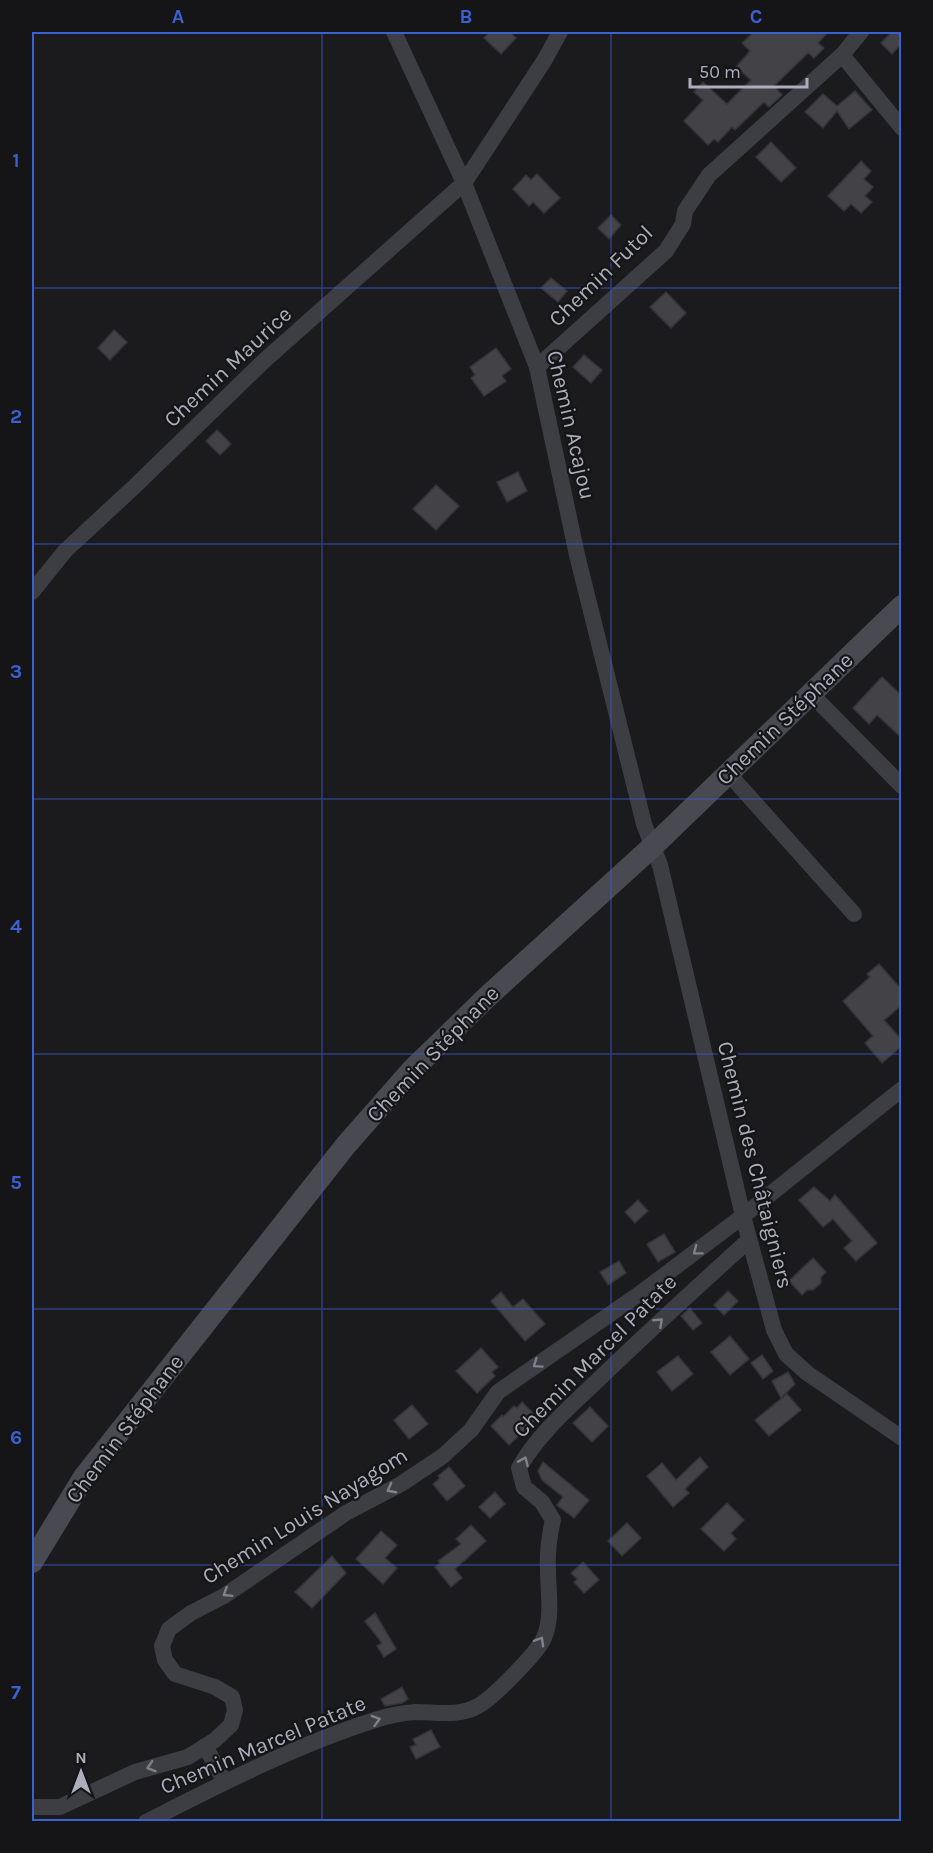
<svg xmlns="http://www.w3.org/2000/svg" width="933" height="1853" viewBox="0 0 933 1853" font-family="Karla,sans-serif">
<rect width="100%" height="100%" fill="#1b1a1d"/>
<g fill="#424247" stroke="#353439" stroke-width="1.5">
<path d="M490,32H510L516,38L501,54L484,38Z"/>
<path d="M754,32H828L818,43L824,48L814,58L808,53L774,86L782,95L769,107L764,102L735,130L732,127L718,142L714,139L708,145L684,121L703,100L694,92L703,82L727,104L751,80L736,67L750,51L742,43Z"/>
<path d="M892,32H902V43L892,54L881,43Z"/>
<path d="M855,91L872,110L849,129L837,111L823,128L805,112L823,94L837,106Z"/>
<path d="M771,142L796,168L781,182L756,157Z"/>
<path d="M861,161L871,171L864,179L873,187L865,196L872,202L861,213L851,204L844,211L828,196Z"/>
<path d="M537,174L560,198L544,213L533,202L529,206L513,189L526,175L531,180Z"/>
<path d="M611,215L621,225L609,239L598,228Z"/>
<path d="M551,278L567,291L558,302L541,288Z"/>
<path d="M666,292L686,313L671,328L650,307Z"/>
<path d="M114,330L127,342L110,360L98,348Z"/>
<path d="M496,348L511,369L502,376L506,381L484,396L471,378L475,375L470,367Z"/>
<path d="M584,355L602,370L591,383L573,367Z"/>
<path d="M217,430L231,444L220,455L206,441Z"/>
<path d="M518,472L527,491L507,502L497,482Z"/>
<path d="M436,485L459,506L436,530L413,509Z"/>
<path d="M882,677L902,696V738L877,715L869,724L853,708Z"/>
<path d="M879,964L902,990V1005L884,1020L902,1040V1046L882,1063L865,1043L873,1036L843,1001L870,977L867,974Z"/>
<path d="M814,1187L830,1201L835,1195L877,1243L856,1261L844,1248L852,1241L833,1219L823,1227L799,1200Z"/>
<path d="M638,1200L648,1211L635,1223L625,1212Z"/>
<path d="M664,1234L675,1252L658,1262L647,1244Z"/>
<path d="M813,1258L826,1272L821,1277V1283L813,1290H807L802,1295L789,1281Z"/>
<path d="M619,1261L626,1273L608,1285L600,1272Z"/>
<path d="M728,1291L738,1301L724,1315L714,1305Z"/>
<path d="M501,1292L513,1307L523,1299L545,1324L525,1341L491,1301Z"/>
<path d="M690,1308L702,1323L693,1330L681,1316Z"/>
<path d="M730,1336L749,1359L730,1375L711,1352Z"/>
<path d="M481,1348L498,1367L492,1372L495,1376L477,1393L456,1371Z"/>
<path d="M762,1355L773,1371L763,1379L751,1363Z"/>
<path d="M678,1356L693,1374L672,1391L657,1372Z"/>
<path d="M788,1372L795,1384L781,1398L772,1381Z"/>
<path d="M787,1394L801,1410L769,1436L755,1420Z"/>
<path d="M522,1402L538,1418L509,1445L491,1426L502,1415L503,1417L514,1406L517,1408Z"/>
<path d="M412,1405L428,1424L409,1439L394,1420Z"/>
<path d="M590,1407L608,1426L592,1442L573,1423Z"/>
<path d="M700,1457L708,1467L685,1489L689,1493L673,1507L647,1476L662,1463L676,1480Z"/>
<path d="M543,1462L589,1500L574,1518L557,1505L563,1497L542,1480L538,1471Z"/>
<path d="M449,1467L465,1486L447,1501L433,1484L440,1478L438,1476Z"/>
<path d="M495,1492L505,1504L490,1518L479,1507Z"/>
<path d="M727,1503L744,1520L731,1533L736,1539L724,1551L701,1529Z"/>
<path d="M627,1523L641,1538L622,1556L608,1541Z"/>
<path d="M471,1525L486,1541L455,1569L462,1578L451,1587L435,1567L440,1563L438,1561L461,1544L456,1539Z"/>
<path d="M381,1531L397,1545L385,1558L397,1568L383,1584L356,1559Z"/>
<path d="M332,1556L346,1573L312,1608L295,1592Z"/>
<path d="M583,1562L599,1580L584,1593L574,1582L577,1579L571,1573Z"/>
<path d="M375,1613L396,1649L384,1657L377,1646L382,1643L365,1621Z"/>
<path d="M402,1687L408,1699L402,1703L385,1706L381,1699Z"/>
<path d="M431,1730L440,1747L416,1759L410,1747L416,1745L413,1739Z"/>
</g>
<g fill="none" stroke-linecap="round" stroke-linejoin="round">
<g stroke="#3d3d44" stroke-width="16">
<path d="M394,32L464,183L537,367L577,555L644,824L660,865L743,1216L774,1330L786,1354L807,1373L902,1438"/>
<path d="M842,55L902,128"/>
<path d="M537,367L666,251L683,224L685,211L709,175L842,55L861,32"/>
<path d="M32,592L65,551L135,486L265,360L464,183L544,61L560,32"/>
<path d="M811,694L902,786"/>
<path d="M728,773L854,914"/>
<path d="M205,1746L225,1782"/>
<path d="M32,1807H60L135,1772L188,1757L215,1740L231,1725L235,1710L232,1697L215,1687L175,1674L165,1660L162,1646L169,1629L191,1613L224,1596L346,1513L401,1484L443,1456L471,1430L498,1392L642,1292L743,1216L902,1089"/>
<path d="M146,1822C221,1784 296,1745 375,1720C387,1716 403,1713 415,1712C436,1712 459,1717 478,1706C493,1698 537,1653 544,1638C553,1616 548,1592 548,1570C547,1553 549,1537 553,1520L542,1502L524,1487L519,1468C538,1434 570,1407 598,1380C648,1332 698,1286 749,1240"/>
</g>
<path stroke="#494952" stroke-width="22" d="M32,1562L84,1477L346,1145L412,1070L487,997L652,847L902,606"/>
</g>
<defs><path id="oneway-chevron" d="M-2-3.5L2.5 0L-2 3.5" fill="none" stroke-width="1.6" stroke-linecap="round" stroke-linejoin="round" transform="scale(1.5)"/></defs>
<g stroke="#80818c">
<use href="#oneway-chevron" transform="translate(697 1251) rotate(143)"/>
<use href="#oneway-chevron" transform="translate(659 1322) rotate(-43)"/>
<use href="#oneway-chevron" transform="translate(537 1364) rotate(145)"/>
<use href="#oneway-chevron" transform="translate(524 1461) rotate(-66)"/>
<use href="#oneway-chevron" transform="translate(391 1489) rotate(152)"/>
<use href="#oneway-chevron" transform="translate(227 1593) rotate(148)"/>
<use href="#oneway-chevron" transform="translate(540 1641) rotate(-60)"/>
<use href="#oneway-chevron" transform="translate(376 1720) rotate(-16)"/>
<use href="#oneway-chevron" transform="translate(151 1767) rotate(162)"/>
</g>
<path fill="none" stroke="#3a61d2" stroke-width="1.5" stroke-opacity="0.55" d="M322,32V1822M611,32V1822M32,288H902M32,544H902M32,799H902M32,1054H902M32,1309H902M32,1565H902"/>
<g text-anchor="middle" dominant-baseline="central" stroke-width="4.5" stroke-linejoin="round" paint-order="stroke">
<g font-size="22" fill="#acaebc" stroke="#151518">
<text transform="translate(601 276) rotate(-44)">Chemin Futol</text>
<text transform="translate(228 367) rotate(-43)">Chemin Maurice</text>
<text transform="translate(571 425) rotate(77)">Chemin Acajou</text>
<text transform="translate(785 719) rotate(-44)">Chemin Stéphane</text>
<text transform="translate(433 1054) rotate(-46)">Chemin Stéphane</text>
<text transform="translate(755 1165) rotate(76)">Chemin des Châtaigniers</text>
<text transform="translate(595 1356) rotate(-45)">Chemin Marcel Patate</text>
<text transform="translate(125 1429) rotate(-53)">Chemin Stéphane</text>
<text transform="translate(305 1516) rotate(-32)">Chemin Louis Nayagom</text>
<text transform="translate(263 1745) rotate(-23)">Chemin Marcel Patate</text>
</g>
</g>
<rect width="933" height="1853" fill="none" stroke="#151518" stroke-width="66"/>
<g transform="translate(81 1772)" stroke="#151518" stroke-width="4.5" paint-order="stroke">
<path d="M0-4.5L10 22L0 15L-10 22Z" fill="#acaebc"/>
<text y="-9" font-size="16" font-weight="bold" text-anchor="middle" fill="#acaebc">N</text>
</g>
<path d="M690 78v9h117v-9" fill="none" stroke="#acaebc" stroke-width="3"/>
<text x="699" y="78" font-size="18" fill="#acaebc" stroke="#151518" stroke-width="4.5" paint-order="stroke">50 m</text>
<rect x="33" y="33" width="867" height="1787" fill="none" stroke="#3a61d2" stroke-width="2"/>
<g font-size="20" text-anchor="middle" font-weight="bold" fill="#3a61d2">
<text x="178" y="23">A</text>
<text x="466" y="23">B</text>
<text x="756" y="23">C</text>
<text x="16" y="167">1</text>
<text x="16" y="423">2</text>
<text x="16" y="678">3</text>
<text x="16" y="933">4</text>
<text x="16" y="1189">5</text>
<text x="16" y="1444">6</text>
<text x="16" y="1699">7</text>
</g>
</svg>
